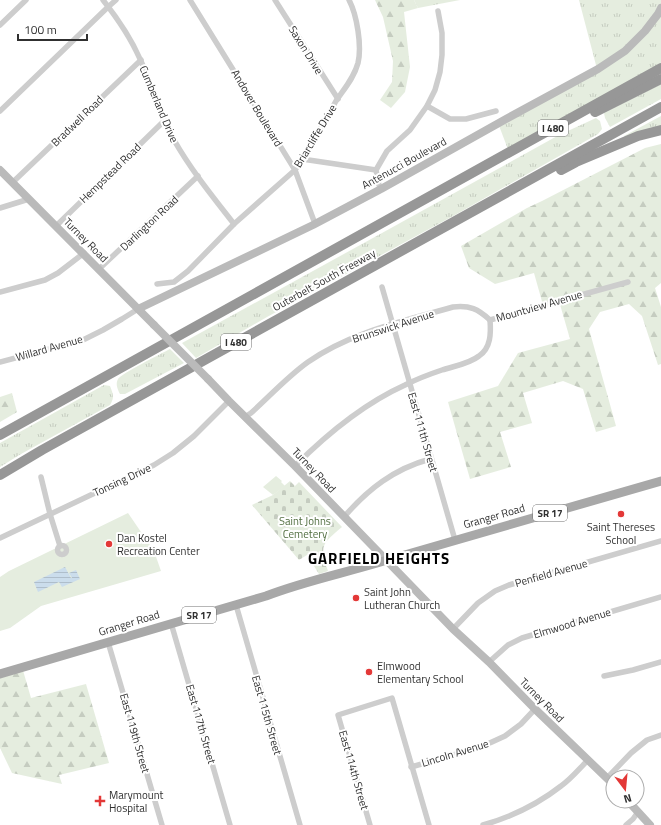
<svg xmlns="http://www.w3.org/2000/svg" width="661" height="825" viewBox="0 0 661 825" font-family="'Titillium Web',sans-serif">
<defs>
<pattern id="grass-tufts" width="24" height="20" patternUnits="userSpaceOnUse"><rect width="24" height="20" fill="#e5eddf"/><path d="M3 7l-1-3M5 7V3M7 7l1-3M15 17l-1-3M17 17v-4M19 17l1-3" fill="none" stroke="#c5ccc0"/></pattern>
<pattern id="forest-firs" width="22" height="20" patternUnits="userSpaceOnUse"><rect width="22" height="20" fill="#e5eddf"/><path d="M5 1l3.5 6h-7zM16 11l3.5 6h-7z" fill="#c5ccc0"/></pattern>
<pattern id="cemetery-stones" width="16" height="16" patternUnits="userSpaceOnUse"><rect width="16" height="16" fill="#e5eddf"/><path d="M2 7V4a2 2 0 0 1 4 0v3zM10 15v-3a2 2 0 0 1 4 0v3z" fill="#c5ccc0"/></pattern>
<pattern id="water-rules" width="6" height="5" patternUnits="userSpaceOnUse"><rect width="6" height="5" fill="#cbddec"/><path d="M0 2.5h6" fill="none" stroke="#afbecb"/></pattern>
</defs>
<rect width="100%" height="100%" fill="#fff"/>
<g fill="url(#grass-tufts)">
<path d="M414,0H460L418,8Z"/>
<path d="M579,0H661V68L509,152L498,123L597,69Z"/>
<path d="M661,84V99L610,127L605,118L604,113Z"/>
<path d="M661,116V127L625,138L624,136Z"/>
<path d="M596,118L600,121L602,129L598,134L455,215L267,317L196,358L182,343L382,233L559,135Z"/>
<path d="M170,349L184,363L125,394H120C118,390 115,384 118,379C122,373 161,354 170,349Z"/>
<path d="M104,385L110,386C113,394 115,397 110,405L21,454L0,467V443Z"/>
</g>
<g fill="url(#forest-firs)">
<path d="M375,0H414L418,8L404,12L410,67L405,92L391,108L380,100L392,82L393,61L383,17Z"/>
<path d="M661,144V283L655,288L661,307V364L658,365L642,316L629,304L600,312L589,329L616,426L596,432L583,389L563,381L523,393L532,423L500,432L511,467L470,479L448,402L498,386L518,353L570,339L559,301L543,305L534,273L495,284L469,268L461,246L527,208L542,201L645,148Z"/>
<path d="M12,393L17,412L0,422V397Z"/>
<path d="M22,667L31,698L86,684L109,763L59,775L62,784L12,773L0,748V674Z"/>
</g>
<path fill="url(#cemetery-stones)" d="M290,481L295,486L299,482L342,527C322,544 319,545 328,571L319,574L307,555L299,560L252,505L273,495Z"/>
<g fill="#e5eddf">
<path d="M276,476L282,481L281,482L285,486L273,495L263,487Z"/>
<path d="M128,513L154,551L161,571L41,606L10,628L0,631V577L9,571Z"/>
</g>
<path fill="url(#water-rules)" d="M65,567L71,578H72L69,573L76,570L80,579L62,587L59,582L38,592L34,582Z"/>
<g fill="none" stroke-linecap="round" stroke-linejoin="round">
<g stroke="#cdcdcd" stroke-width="5.5">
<path d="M103,0C118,19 130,36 140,59C152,85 160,114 174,140C191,170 213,197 234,224"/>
<path d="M190,0L295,170L314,221"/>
<path d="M275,0L338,99"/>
<path d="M0,25L26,0"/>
<path d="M427,106L450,119H466L496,111"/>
<path d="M0,111L108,7L116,0"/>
<path d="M302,159L376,170"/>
<path d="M13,182L141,60"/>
<path d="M379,185L376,170L387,151L410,130L427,106L435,90L440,72L442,55V33L438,11"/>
<path d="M0,208L29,199"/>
<path d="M56,226L164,121"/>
<path d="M99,269L198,176"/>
<path d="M157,284L174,282L188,271L234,224L295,170C310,148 323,124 336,101C344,89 354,78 358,63C362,46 357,15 349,0"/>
<path d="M382,287L455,540"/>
<path d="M0,292L45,280L58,273L84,253"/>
<path d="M490,320L628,282"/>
<path d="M0,362L83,340L103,330L122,319L138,309"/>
<path d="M245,417L251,413C270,396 287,377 308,362C351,332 404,321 453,307C470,305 478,309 490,320"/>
<path d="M295,466C328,433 363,404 405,385C417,379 430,374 442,370C454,366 469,364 479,356C491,348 491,333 490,320"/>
<path d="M41,477L50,514L60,546"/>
<path d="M344,517C368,489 394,469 430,459"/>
<path d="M0,538L154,465L173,453L194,436L229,401"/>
<circle cx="62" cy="550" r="4.5"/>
<path d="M236,605L300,825"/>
<path d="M171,623L230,825"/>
<path d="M453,629L478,603L495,591L509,585L661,541"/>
<path d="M108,642L162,825"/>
<path d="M489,662L508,645L522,638L661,597"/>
<path d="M604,676L633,670L661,662"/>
<path d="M411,767L481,747L505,736L521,724L535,709"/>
<path d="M607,778L631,753L647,740L661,735"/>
<path d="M370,825L338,715L392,698L429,825"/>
<path d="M483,825C511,817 538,804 561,786C571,779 579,769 588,760"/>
<path d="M626,825L633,819L638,812"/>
</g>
<g stroke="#bababa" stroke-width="8">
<path d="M0,170L154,325"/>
<path d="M138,309L313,225L381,189L506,119L598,69L625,51L645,31L658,14L661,8"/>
<path d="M208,379L229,401L295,466L453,629L489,662L535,709L613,784"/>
<path d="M628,801L650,825"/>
</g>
<path stroke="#a8a8a8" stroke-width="9" d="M0,674L266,596C302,582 340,574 377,563L661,481"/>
<g stroke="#979797" stroke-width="10">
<path d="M595,112L661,79"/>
<path d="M561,170L576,162L638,136L661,130"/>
<path d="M0,435L661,68"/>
<path d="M0,475L42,450L661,107"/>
</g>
<path stroke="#bababa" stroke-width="8" d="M154,325L208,379"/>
</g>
<g fill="#e33837" stroke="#fff" stroke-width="1.5">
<circle cx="621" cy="514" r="4"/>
<circle cx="109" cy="544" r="4"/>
<circle cx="356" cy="598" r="4"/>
<circle cx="369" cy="672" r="4"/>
<path d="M98 795h4v4h4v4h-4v4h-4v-4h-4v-4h4z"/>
</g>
<g text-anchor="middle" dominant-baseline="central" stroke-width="4" stroke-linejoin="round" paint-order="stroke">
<g fill="#fff" stroke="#6e6e6e" stroke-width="1">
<rect x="538" y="120" width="30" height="16" rx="3"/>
<rect x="221" y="334" width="30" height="16" rx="3"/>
<rect x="533" y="505" width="34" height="16" rx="3"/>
<rect x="182" y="607" width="34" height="16" rx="3"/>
</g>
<g font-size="10" font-weight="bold" fill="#303030">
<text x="553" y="128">I 480</text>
<text x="236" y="342">I 480</text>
<text x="550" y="513">SR 17</text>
<text x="199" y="615">SR 17</text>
</g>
<g font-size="11" fill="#303030" stroke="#fff">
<text transform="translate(306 50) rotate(58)">Saxon Drive</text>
<text transform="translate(159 104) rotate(67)">Cumberland Drive</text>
<text transform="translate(257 108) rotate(59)">Andover Boulevard</text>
<text transform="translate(77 121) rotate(-44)">Bradwell Road</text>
<text transform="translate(315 136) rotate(-59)">Briarcliffe Drive</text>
<text transform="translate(404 163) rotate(-29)">Antenucci Boulevard</text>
<text transform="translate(110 173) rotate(-44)">Hempstead Road</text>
<text transform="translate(149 223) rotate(-43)">Darlington Road</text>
<text transform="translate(86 240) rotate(45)">Turney Road</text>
<text transform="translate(324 280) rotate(-29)">Outerbelt South Freeway</text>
<text transform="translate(539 306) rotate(-16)">Mountview Avenue</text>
<text transform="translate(393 326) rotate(-18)">Brunswick Avenue</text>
<text transform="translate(49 348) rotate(-16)">Willard Avenue</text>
<text transform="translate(423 432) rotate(74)">East 111th Street</text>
<text transform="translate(314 470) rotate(46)">Turney Road</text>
<text transform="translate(122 480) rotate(-25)">Tonsing Drive</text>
<text transform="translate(494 516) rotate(-16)">Granger Road</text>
<text transform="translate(551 573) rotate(-16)">Penfield Avenue</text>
<text transform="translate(129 623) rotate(-17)">Granger Road</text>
<text transform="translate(572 623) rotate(-17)">Elmwood Avenue</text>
<text transform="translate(542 700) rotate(45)">Turney Road</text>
<text transform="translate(267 715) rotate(74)">East 115th Street</text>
<text transform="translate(201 724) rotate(74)">East 117th Street</text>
<text transform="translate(135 733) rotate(74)">East 119th Street</text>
<text transform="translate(455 753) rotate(-17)">Lincoln Avenue</text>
<text transform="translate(354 770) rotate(74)">East 114th Street</text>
</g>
<g font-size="11" fill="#4f6c3e" stroke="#fff">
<text x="305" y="521">Saint Johns<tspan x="305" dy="13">Cemetery</tspan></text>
</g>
<g font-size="11" fill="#303030" stroke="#fff" text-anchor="start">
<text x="621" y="527" text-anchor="middle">Saint Thereses<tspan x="621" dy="13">School</tspan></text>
<text x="117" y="538">Dan Kostel<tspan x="117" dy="13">Recreation Center</tspan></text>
<text x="364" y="592">Saint John<tspan x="364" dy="13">Lutheran Church</tspan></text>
<text x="377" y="666">Elmwood<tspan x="377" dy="13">Elementary School</tspan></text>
<text x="109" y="795">Marymount<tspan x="109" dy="13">Hospital</tspan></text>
</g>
<g font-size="15" font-weight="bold" letter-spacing="1" fill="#000" stroke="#fff">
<text x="379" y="558">GARFIELD HEIGHTS</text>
</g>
</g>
<g transform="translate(625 789) rotate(164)"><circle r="19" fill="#ffffff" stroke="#acacac"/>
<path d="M0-3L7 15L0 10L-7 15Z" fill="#e33837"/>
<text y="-6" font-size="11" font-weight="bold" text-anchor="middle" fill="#303030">N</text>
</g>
<path d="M18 34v6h69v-6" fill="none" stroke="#303030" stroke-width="2"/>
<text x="24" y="34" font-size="12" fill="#303030" stroke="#ffffff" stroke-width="3" paint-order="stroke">100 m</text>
</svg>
